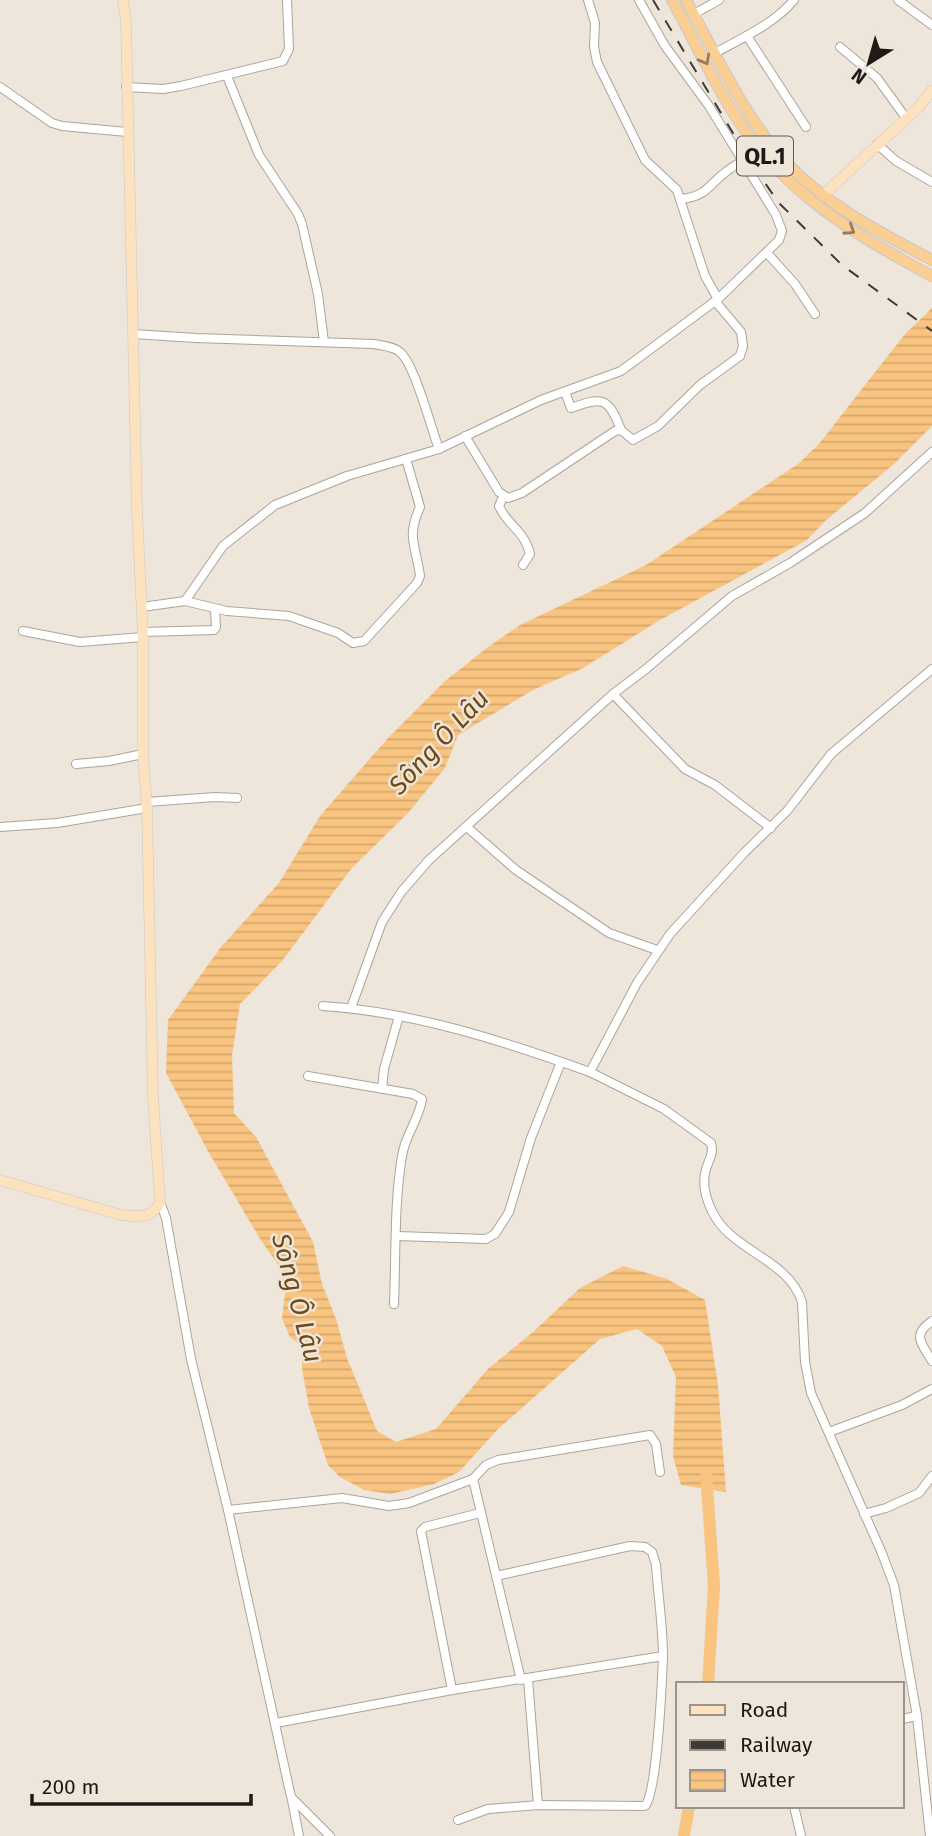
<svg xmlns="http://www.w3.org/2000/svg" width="932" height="1836" viewBox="0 0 932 1836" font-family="'Fira Sans',sans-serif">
<defs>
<pattern id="water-rules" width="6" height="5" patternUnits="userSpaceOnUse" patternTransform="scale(1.75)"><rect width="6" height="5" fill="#f9c480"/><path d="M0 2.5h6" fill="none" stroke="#d5a86e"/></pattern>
</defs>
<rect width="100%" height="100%" fill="#eee5db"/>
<path fill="url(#water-rules)" d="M932,308V426L894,464L825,521L807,540L660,620L583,668L533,690L458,735L445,768L408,813L351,869L282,961L240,1004L232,1055L234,1113L256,1137L313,1242L322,1284L336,1319L347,1358L377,1431L396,1442L436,1429L488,1369L533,1332L580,1288L623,1266L667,1279L705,1300L718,1385L726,1492L681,1485L673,1456L676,1377L662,1346L637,1329L600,1339L498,1429L459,1472L434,1484L390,1494L364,1490L340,1477L328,1465L309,1408L302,1368V1346L290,1337L282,1318L285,1294L282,1270L262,1242L209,1153L166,1073L168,1020L221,947L279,883L320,816L388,738L444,682L488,647L520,625L646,565L798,464L818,445L905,334Z"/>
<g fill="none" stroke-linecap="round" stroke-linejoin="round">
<g stroke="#f9c480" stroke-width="12">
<path d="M706,1473L714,1586L708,1684"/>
<path d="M684,1836L689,1806"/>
</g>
<defs>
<g id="minor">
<path d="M588,0L595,23L594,47L597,62L645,160L677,190L705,276L718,299"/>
<path d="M898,0L932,25"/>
<path d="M694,14L719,0"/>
<path d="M747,36L806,127"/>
<path d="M840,47L877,78L906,118"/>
<path d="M715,53C742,38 774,24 794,0"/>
<path d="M227,76L259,155L298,214L302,224L318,294L324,342"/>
<path d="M0,87L52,123L62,126L127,132"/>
<path d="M126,87L163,89L181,86L283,61L289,49L287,0"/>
<path d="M877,144L896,161L932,182"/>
<path d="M681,199C708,196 708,185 727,171C737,163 749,158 760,151"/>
<path d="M767,253L795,284L815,314"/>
<path d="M133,334L196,338L374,344C383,346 393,346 400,352C415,365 431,428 439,449"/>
<path d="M565,392L571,408C602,397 608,396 621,430"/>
<path d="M465,436L499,492L508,498L522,493L615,431L621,430L633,440L658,426L700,385L740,356L743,346L741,332L715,301"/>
<path d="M503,497L499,506C506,524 525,531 530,554L523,565"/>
<path d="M185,601L227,611L289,616L338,633L353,643L364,641L417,583L420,576C416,545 406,538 420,507L406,459"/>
<path d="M142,607L185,601L223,546L275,505L347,476L439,449L541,400L621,371L718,299L779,240L782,231L776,215L709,106L665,46L639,0"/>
<path d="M23,631L80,642L143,637"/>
<path d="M143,632L214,630L216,627L215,609"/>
<path d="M613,694L685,769L715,785L771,828"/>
<path d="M76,764L109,761L143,754"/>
<path d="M147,802L215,797L237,798"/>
<path d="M0,827L57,823L147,808"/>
<path d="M468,828L516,870L609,933L657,950"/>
<path d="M323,1006C415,1012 503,1041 590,1072"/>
<path d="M351,1008L382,922L402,891L429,860L613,694L646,669L732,596L790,563L865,513L932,452"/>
<path d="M308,1076L413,1094L422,1099C419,1120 405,1135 402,1156C394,1204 396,1255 394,1304"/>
<path d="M382,1089L384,1069L399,1016"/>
<path d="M160,1202L166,1218L191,1359L228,1510L291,1797L330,1836"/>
<path d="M397,1236L486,1239L495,1234L509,1212L531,1138L561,1062"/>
<path d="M932,1321C911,1335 922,1344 932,1361"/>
<path d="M829,1432L902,1405L932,1389"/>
<path d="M228,1510L342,1498L389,1506L409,1503L473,1479"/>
<path d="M864,1514L886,1508L919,1493L932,1476"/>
<path d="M528,1679L538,1805"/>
<path d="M521,1680L473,1479L486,1465L498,1460L650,1435L656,1444L660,1472"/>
<path d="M452,1690L421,1531L425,1527L480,1513"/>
<path d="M902,1719L917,1716"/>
<path d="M276,1723L452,1690L663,1656"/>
<path d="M292,1800L299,1836"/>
<path d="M794,1806L801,1836"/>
<path d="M458,1820L488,1809L538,1805L645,1806C657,1792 662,1681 663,1657C663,1627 658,1595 656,1565L652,1552L645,1547L630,1546L496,1576"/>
<path d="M930,1836L917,1716L894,1585L881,1551L811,1393L805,1362L802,1302C788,1258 730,1251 712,1211C706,1199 702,1183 706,1169C709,1159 714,1154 711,1143L664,1109L590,1072L637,983L670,934L744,853L787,811L831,754L932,669"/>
</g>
<g id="major">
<path d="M823,195L918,108L932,90"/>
<path d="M0,1180L121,1215C137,1216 152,1220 160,1202L153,1096L147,808L143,754V637L137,510L126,23L123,0"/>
</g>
<g id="highway">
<path d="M672,0C693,39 712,80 736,117C785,194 854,234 932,276"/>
<path d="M686,0C714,51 744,116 783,159C824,204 879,232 932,260"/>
</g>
</defs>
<use href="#minor" stroke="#aca49a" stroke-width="10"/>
<use href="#major" stroke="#c9c8c7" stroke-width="11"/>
<use href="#highway" stroke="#c9c8c7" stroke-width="12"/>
<use href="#minor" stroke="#fff" stroke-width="8"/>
<use href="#major" stroke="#fde2bf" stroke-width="10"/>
<use href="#highway" stroke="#fbce94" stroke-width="10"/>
<path stroke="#3e3a36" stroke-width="2" stroke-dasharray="12 12" stroke-linecap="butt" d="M653,0L748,158L778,202L842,265L932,331"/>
</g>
<defs><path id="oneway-chevron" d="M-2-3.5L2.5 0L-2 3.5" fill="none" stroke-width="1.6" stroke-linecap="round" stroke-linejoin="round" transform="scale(1.75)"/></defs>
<g stroke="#977d5c">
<use href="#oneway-chevron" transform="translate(705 60) rotate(61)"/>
<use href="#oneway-chevron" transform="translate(850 230) rotate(33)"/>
</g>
<g text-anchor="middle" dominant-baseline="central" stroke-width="5" stroke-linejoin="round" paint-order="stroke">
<rect fill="#eee5db" stroke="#5c5752" stroke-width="2" x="737" y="136.5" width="56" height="39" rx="5"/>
<g font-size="23" font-weight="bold" fill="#1d1a17">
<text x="765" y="156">QL.1</text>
</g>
<g font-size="26" font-style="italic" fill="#6d4a16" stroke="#eee5db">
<text transform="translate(439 742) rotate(-47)">Sông Ô Lâu</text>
<text transform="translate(297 1298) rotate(75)">Sông Ô Lâu</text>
</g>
</g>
<rect x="676" y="1682" width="228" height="126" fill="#eee5db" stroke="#9a948d" stroke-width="2"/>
<rect x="690" y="1705" width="35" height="10" fill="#fde2bf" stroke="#9a948d" stroke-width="2"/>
<text x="740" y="1717" font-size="21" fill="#1d1a17">Road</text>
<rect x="690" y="1740" width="35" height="10" fill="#3e3a36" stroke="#9a948d" stroke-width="2"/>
<text x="740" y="1752" font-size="21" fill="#1d1a17">Railway</text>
<rect x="690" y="1770" width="35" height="21" fill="url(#water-rules)" stroke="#9a948d" stroke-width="2"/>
<text x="740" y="1787" font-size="21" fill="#1d1a17">Water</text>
<g transform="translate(869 63) rotate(217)" stroke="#eee5db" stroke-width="5" paint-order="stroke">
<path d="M0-5L12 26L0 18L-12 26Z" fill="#1d1a17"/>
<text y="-10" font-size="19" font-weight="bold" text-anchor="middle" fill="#1d1a17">N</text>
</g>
<path d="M32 1794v10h219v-10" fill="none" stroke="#1d1a17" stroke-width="3.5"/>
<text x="42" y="1794" font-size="21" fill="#1d1a17" stroke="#eee5db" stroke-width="5" paint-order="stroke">200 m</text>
</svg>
